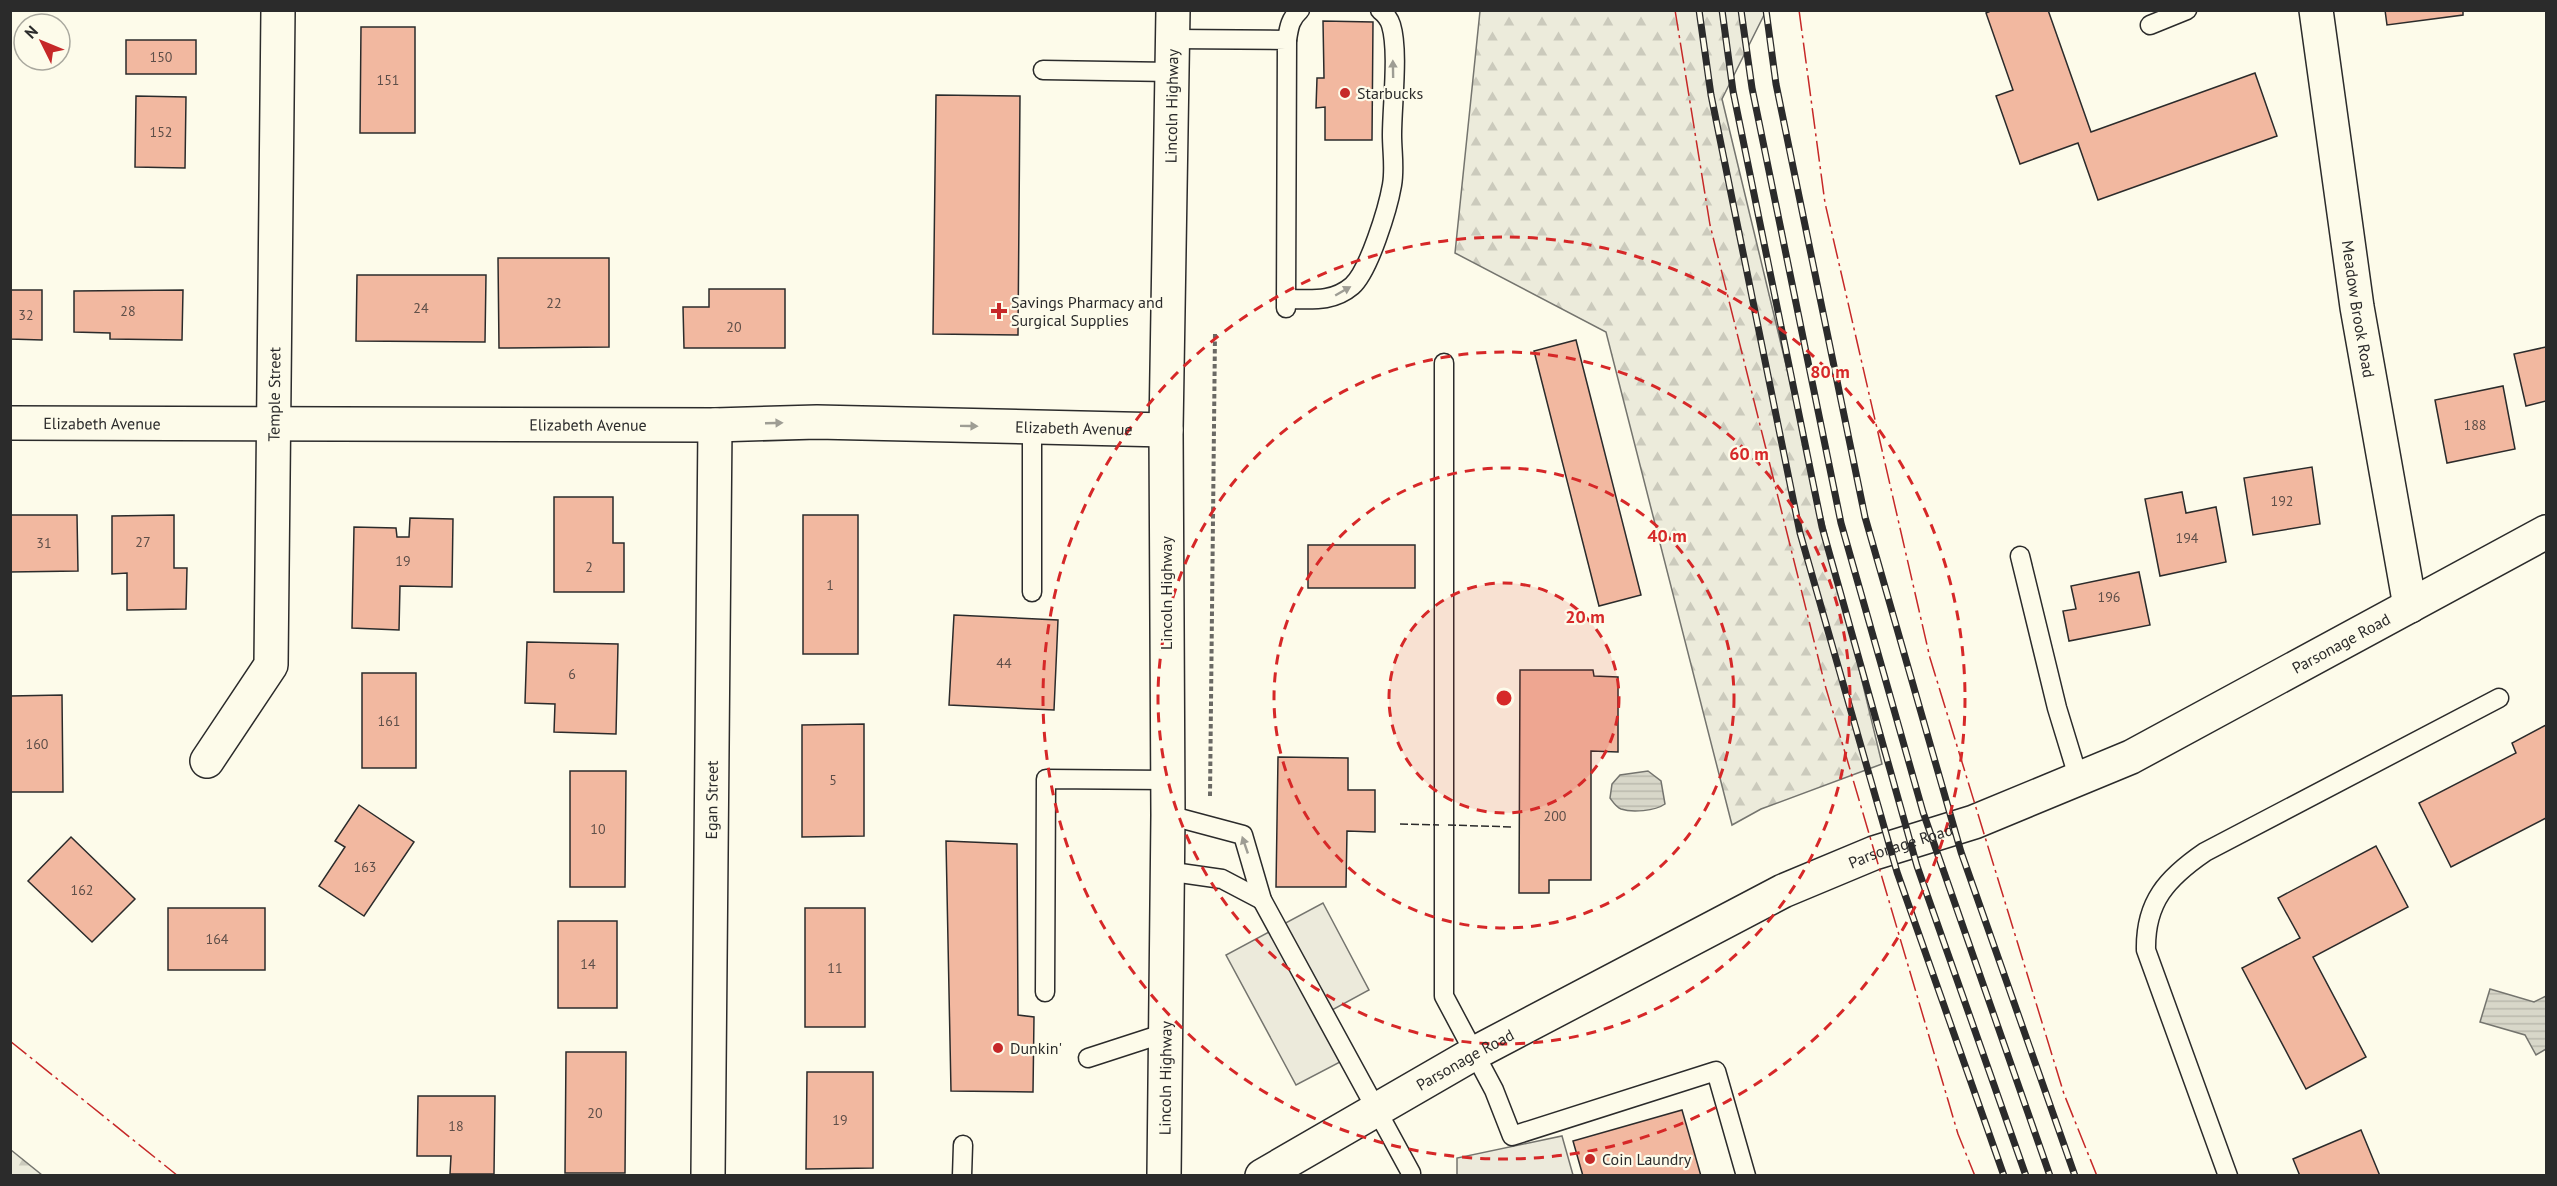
<svg xmlns="http://www.w3.org/2000/svg" width="2557" height="1186" viewBox="0 0 2557 1186" font-family="'PT Sans',sans-serif">
<defs>
<pattern id="forest-firs" width="22" height="20" patternUnits="userSpaceOnUse" patternTransform="scale(1.5)"><rect width="22" height="20" fill="#ecebdb"/><path d="M5 1l3.5 6h-7zM16 11l3.5 6h-7z" fill="#cbcabc"/></pattern>
<pattern id="water-rules" width="6" height="5" patternUnits="userSpaceOnUse" patternTransform="scale(1.5)"><rect width="6" height="5" fill="#d8d7c9"/><path d="M0 2.5h6" fill="none" stroke="#bab9ad"/></pattern>
</defs>
<rect width="100%" height="100%" fill="#fdfbea"/>
<g fill="url(#forest-firs)" stroke="#74746e" stroke-width="1.5">
<path d="M1480,11H1766L1722,99L1882,764L1761,809L1732,825L1606,332L1455,253Z"/>
<path d="M11,1150L42,1175H11Z"/>
</g>
<g fill="#eceadb" stroke="#74746e" stroke-width="1.5">
<path d="M1323,903L1369,990L1319,1017L1342,1061L1296,1085L1226,955Z"/>
<path d="M1562,1136L1573,1175H1457V1158Z"/>
</g>
<g fill="url(#water-rules)" stroke="#74746e" stroke-width="1.5">
<path d="M1648,771L1661,781L1665,804C1655,811 1632,813 1621,809C1616,807 1613,802 1610,798L1612,784L1620,775Z"/>
<path d="M2490,989L2534,1002L2546,996V1049L2536,1055L2525,1035L2480,1022Z"/>
</g>
<g fill="#f2b8a0" stroke="#2b2b2b" stroke-width="1.5">
<path d="M1993,10H2048L2091,132L2255,73L2277,136L2098,200L2078,143L2020,164L1996,96L2013,90L1986,13Z"/>
<path d="M2385,10H2463V15L2387,25Z"/>
<path d="M1323,21L1373,22L1372,140H1325V107L1316,108L1317,78H1324Z"/>
<path d="M361,27H415V133H360Z"/>
<rect x="126" y="40" width="70" height="34"/>
<path d="M936,95L1020,96L1018,335L933,334Z"/>
<path d="M136,96L186,97L185,168L135,167Z"/>
<path d="M498,258H609V347L499,348Z"/>
<path d="M357,275H486L485,342L356,341Z"/>
<path d="M709,289H785V348H684L683,307H709Z"/>
<path d="M10,290H42V340L10,339Z"/>
<path d="M183,290L182,340L110,339V333L74,332V291Z"/>
<path d="M1576,340L1641,595L1599,606L1534,351Z"/>
<path d="M2546,347V401L2526,406L2514,354Z"/>
<path d="M2503,386L2515,449L2447,463L2435,400Z"/>
<path d="M2312,467L2320,524L2253,535L2244,478Z"/>
<path d="M2182,492L2186,513L2216,507L2226,562L2160,576L2145,499Z"/>
<path d="M554,497H613V543H624V592H554Z"/>
<path d="M10,515H77L78,571L10,572Z"/>
<path d="M174,515V568H187L186,609L127,610V573L112,574V516Z"/>
<rect x="803" y="515" width="55" height="139"/>
<path d="M410,518L453,519L452,587L400,586L399,630L352,628L354,527L396,528L397,537H409Z"/>
<rect x="1308" y="545" width="107" height="43"/>
<path d="M2139,572L2150,625L2069,641L2063,611L2076,609L2071,586Z"/>
<path d="M954,615L1058,620L1054,710L949,705Z"/>
<path d="M527,642L618,644L616,734L554,732L555,704L525,703Z"/>
<path d="M1520,670H1593L1594,676L1618,677V752L1591,751V880H1549V893H1519Z"/>
<rect x="362" y="673" width="54" height="95"/>
<path d="M62,695L63,792H10V696Z"/>
<path d="M864,724V836L802,837V725Z"/>
<path d="M2546,725V818L2451,867L2419,803L2516,753L2512,743Z"/>
<path d="M1278,757L1348,758V790H1375V832L1347,831L1346,887H1276Z"/>
<path d="M570,771H626L625,887H570Z"/>
<path d="M359,805L414,842L364,916L319,886L345,847L335,841Z"/>
<path d="M71,837L135,899L92,942L28,881Z"/>
<path d="M946,841L1017,844L1018,1015L1034,1017L1033,1092L951,1091Z"/>
<path d="M2376,846L2408,907L2313,957L2366,1057L2306,1089L2242,968L2300,938L2278,898Z"/>
<rect x="168" y="908" width="97" height="62"/>
<rect x="805" y="908" width="60" height="119"/>
<rect x="558" y="921" width="59" height="87"/>
<path d="M566,1052H626L625,1173H565Z"/>
<path d="M807,1072H873V1168L806,1169Z"/>
<path d="M418,1096H495L494,1174H450L451,1156H417Z"/>
<path d="M1682,1110L1701,1176H1583L1573,1141Z"/>
<path d="M2361,1130L2380,1176H2300L2293,1159Z"/>
</g>
<g fill="none" stroke-linecap="round" stroke-linejoin="round">
<defs>
<g id="service">
<path d="M2150,25L2187,10"/>
<path d="M1172,39L1287,40L1286,308"/>
<path d="M1287,40C1289,27 1290,19 1300,10"/>
<path d="M1043,70L1172,72"/>
<path d="M1286,299C1310,299 1332,303 1352,286C1369,271 1388,208 1392,185C1395,168 1392,152 1392,135C1392,105 1399,51 1391,25C1389,18 1385,14 1380,10"/>
<path d="M1444,363V996L1494,1090L1512,1136L1716,1071L1746,1176"/>
<path d="M2020,556L2057,708L2079,780"/>
<path d="M1032,592V427"/>
<path d="M1168,815L1243,835L1262,900L1411,1173"/>
<path d="M1166,871L1222,879L1262,900"/>
<path d="M1045,992L1046,779L1167,780"/>
<path d="M1088,1058L1165,1033"/>
<path d="M962,1176L963,1145"/>
<path d="M2228,1176L2146,950C2145,902 2167,878 2205,852L2499,698"/>
</g>
<g id="minor">
<path id="s1" d="M2316,10L2357,307L2410,606"/>
<path id="s2" d="M10,423L715,425L817,422L1166,430"/>
<path id="s3" d="M207,761L271,665L278,10"/>
<path id="s4" d="M708,1176L715,425"/>
</g>
<g id="tertiary">
<path id="s5" d="M1262,1176L1473,1054L1783,891L1874,853L1974,822L2131,757L2546,532"/>
</g>
<g id="secondary">
<path id="s6" d="M1164,1176L1168,815L1166,430L1173,10"/>
</g>
</defs>
<use href="#service" stroke="#2b2b2b" stroke-width="21"/>
<use href="#minor" stroke="#2b2b2b" stroke-width="36"/>
<use href="#tertiary" stroke="#2b2b2b" stroke-width="36"/>
<use href="#secondary" stroke="#2b2b2b" stroke-width="36"/>
<path stroke="#6a6964" stroke-width="4" stroke-dasharray="4.5 3" stroke-linecap="butt" d="M1210,796L1215,334"/>
<use href="#service" stroke="#fdfbea" stroke-width="18"/>
<use href="#minor" stroke="#fdfbea" stroke-width="33"/>
<use href="#tertiary" stroke="#fdfbea" stroke-width="33"/>
<use href="#secondary" stroke="#fdfbea" stroke-width="33"/>
<defs>
<g id="rail">
<path d="M1699,10L1711,95L1800,533L1897,872L2004,1176"/>
<path d="M1722,10L1733,91L1822,527L1917,866L2026,1176"/>
<path d="M1741,10L1752,88L1841,523L1923,812L2050,1176"/>
<path d="M1766,10L1776,84L1865,517L1961,852L2075,1176"/>
</g>
</defs>
<use href="#rail" stroke="#2b2b2b" stroke-width="7"/>
<use href="#rail" stroke="#fdfbea" stroke-width="4.5" stroke-dasharray="14" stroke-linecap="butt"/>
<g stroke="#2b2b2b" stroke-width="1.5" stroke-dasharray="8 3" stroke-linecap="butt">
<path d="M1400,824L1439,825"/>
<path d="M1448,825L1512,827"/>
</g>
<g stroke="#c62828" stroke-width="1.5" stroke-dasharray="21 4.5 3 4.5" stroke-linecap="butt">
<path d="M1675,10L1710,225L1825,685L1958,1134L1975,1176"/>
<path d="M1799,10L1825,203L1930,658L2064,1094L2097,1176"/>
<path d="M10,1041L178,1176"/>
</g>
</g>
<defs><path id="oneway-solid" d="M-6-.8H1V-3.2L6.5 0L1 3.2V.8H-6Z" transform="scale(1.5)"/></defs>
<g fill="#9e9d94">
<use href="#oneway-solid" transform="translate(1393 69) rotate(-91)"/>
<use href="#oneway-solid" transform="translate(1343 291) rotate(-30)"/>
<use href="#oneway-solid" transform="translate(774 423) rotate(-2)"/>
<use href="#oneway-solid" transform="translate(969 426) rotate(1)"/>
<use href="#oneway-solid" transform="translate(1245 845) rotate(-109)"/>
</g>
<circle cx="1504" cy="698" r="115" fill="#d62828" fill-opacity=".12"/>
<g fill="none" stroke="#d62828" stroke-width="3" stroke-dasharray="10 8">
<circle cx="1504" cy="698" r="115"/>
<circle cx="1504" cy="698" r="230"/>
<circle cx="1504" cy="698" r="346"/>
<circle cx="1504" cy="698" r="461"/>
</g>
<g fill="#c62828" stroke="#fdfbea" stroke-width="2">
<circle cx="1345" cy="93" r="6"/>
<path d="M996 302h6v6h6v6h-6v6h-6v-6h-6v-6h6z"/>
<circle cx="998" cy="1048" r="6"/>
<circle cx="1590" cy="1159" r="6"/>
</g>
<g text-anchor="middle" dominant-baseline="central" stroke-width="4.5" stroke-linejoin="round" paint-order="stroke">
<g font-size="14" fill="#5d4e48">
<text x="161" y="57">150</text>
<text x="388" y="80">151</text>
<text x="161" y="132">152</text>
<text x="554" y="303">22</text>
<text x="421" y="308">24</text>
<text x="128" y="311">28</text>
<text x="26" y="315">32</text>
<text x="734" y="327">20</text>
<text x="2475" y="425">188</text>
<text x="2282" y="501">192</text>
<text x="2187" y="538">194</text>
<text x="143" y="542">27</text>
<text x="44" y="543">31</text>
<text x="403" y="561">19</text>
<text x="589" y="567">2</text>
<text x="830" y="585">1</text>
<text x="2109" y="597">196</text>
<text x="1004" y="663">44</text>
<text x="572" y="674">6</text>
<text x="389" y="721">161</text>
<text x="37" y="744">160</text>
<text x="833" y="780">5</text>
<text x="1555" y="816">200</text>
<text x="598" y="829">10</text>
<text x="365" y="867">163</text>
<text x="82" y="890">162</text>
<text x="217" y="939">164</text>
<text x="588" y="964">14</text>
<text x="835" y="968">11</text>
<text x="595" y="1113">20</text>
<text x="840" y="1120">19</text>
<text x="456" y="1126">18</text>
</g>
<g font-size="16" fill="#2b2b2b" stroke="#fdfbea" text-anchor="start">
<text x="1357" y="93">Starbucks</text>
<text x="1011" y="302">Savings Pharmacy and<tspan x="1011" dy="18">Surgical Supplies</tspan></text>
<text x="1010" y="1048">Dunkin'</text>
<text x="1602" y="1159">Coin Laundry</text>
</g>
<g font-size="16" fill="#2b2b2b" stroke="#fdfbea">
<text stroke="none"><textPath href="#s6" startOffset="1070">Lincoln Highway</textPath></text>
<text stroke="none"><textPath href="#s1" startOffset="302">Meadow Brook Road</textPath></text>
<text stroke="none"><textPath href="#s3" startOffset="386">Temple Street</textPath></text>
<text stroke="none"><textPath href="#s2" startOffset="92">Elizabeth Avenue</textPath></text>
<text stroke="none"><textPath href="#s2" startOffset="578">Elizabeth Avenue</textPath></text>
<text stroke="none"><textPath href="#s2" startOffset="1064">Elizabeth Avenue</textPath></text>
<text transform="translate(1166 593) rotate(-90)">Lincoln Highway</text>
<text stroke="none"><textPath href="#s5" startOffset="1206">Parsonage Road</textPath></text>
<text stroke="none"><textPath href="#s4" startOffset="376">Egan Street</textPath></text>
<text stroke="none"><textPath href="#s5" startOffset="720">Parsonage Road</textPath></text>
<text stroke="none"><textPath href="#s5" startOffset="234">Parsonage Road</textPath></text>
<text stroke="none"><textPath href="#s6" startOffset="98">Lincoln Highway</textPath></text>
</g>
</g>
<circle cx="1504" cy="698" r="9" fill="#d62828" stroke="#fdfbea" stroke-width="3"/>
<g font-size="18" text-anchor="middle" font-weight="bold" fill="#d62828" stroke="#fdfbea" stroke-width="4.5" stroke-linejoin="round" paint-order="stroke">
<text x="1830" y="378">80 m</text>
<text x="1749" y="460">60 m</text>
<text x="1667" y="542">40 m</text>
<text x="1585" y="623">20 m</text>
</g>
<rect width="2557" height="1186" fill="none" stroke="#2b2b2b" stroke-width="24"/>
<g transform="translate(42 42) rotate(313)"><circle r="28" fill="#fdfbea" stroke="#a9a89e" stroke-width="1.5"/>
<path d="M0-4.5L10 22L0 15L-10 22Z" fill="#c62828"/>
<text y="-9" font-size="16" font-weight="bold" text-anchor="middle" fill="#2b2b2b">N</text>
</g>
</svg>
